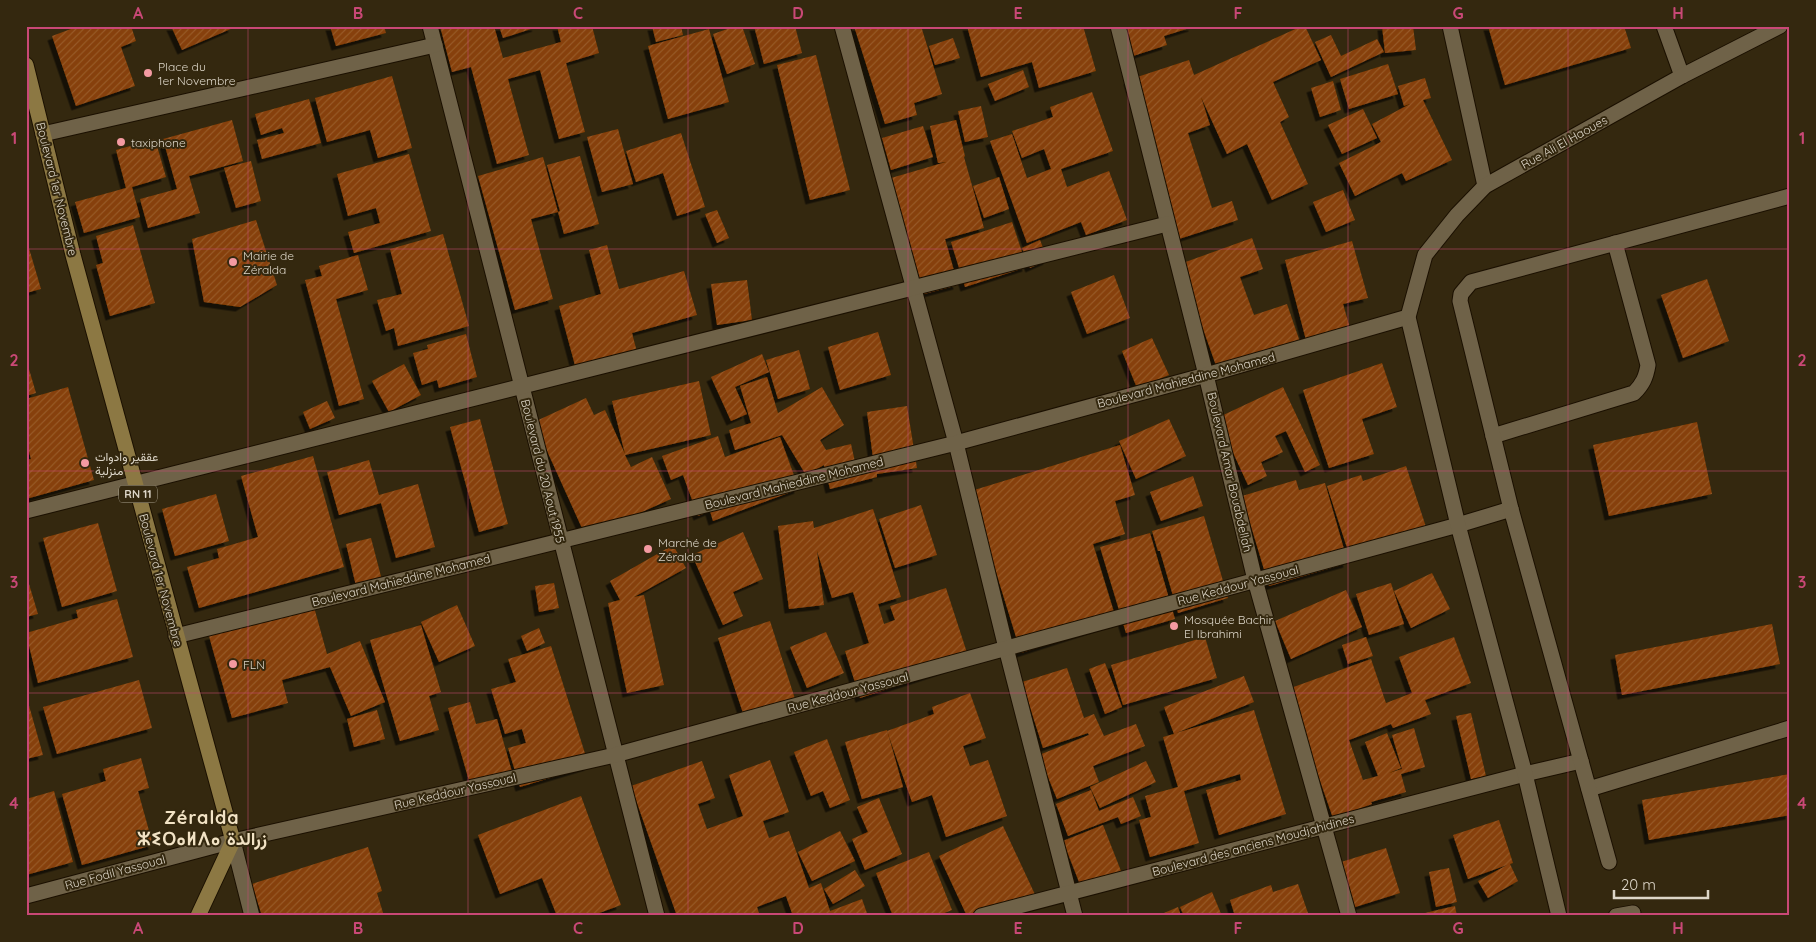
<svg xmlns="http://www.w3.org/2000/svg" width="1816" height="942" viewBox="0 0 1816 942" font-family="Quicksand,Vazirmatn,'Noto Sans Tifinagh',sans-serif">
<defs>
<pattern id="building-hatch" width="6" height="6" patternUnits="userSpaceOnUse" patternTransform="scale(1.25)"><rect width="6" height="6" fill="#863f07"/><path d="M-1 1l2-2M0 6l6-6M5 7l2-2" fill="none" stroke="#975a2a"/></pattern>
<filter id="shadow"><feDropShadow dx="-4.5" dy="4.5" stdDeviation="0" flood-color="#0009"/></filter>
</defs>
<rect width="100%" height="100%" fill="#34280f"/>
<g fill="url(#building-hatch)" filter="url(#shadow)">
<path d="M79,26H131L136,41L121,47L135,86L76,106L52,36Z"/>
<path d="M171,26H232L233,28L182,50Z"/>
<path d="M330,26H384L386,33L336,46Z"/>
<path d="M440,26H494L503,58L561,42L557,26H592L599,53L566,63L585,132L559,139L540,70L508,79L529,155L497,164L471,67L452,72Z"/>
<path d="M499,26H536L537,27L503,38Z"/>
<path d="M652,26H681L683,35L656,42Z"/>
<path d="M736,26H742L755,64L727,74L713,34Z"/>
<path d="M754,26H795L802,53L764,64Z"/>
<path d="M854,26H921L942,94L914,103L917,115L885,124Z"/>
<path d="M967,26H1083L1096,71L1039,88L1032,62L981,77Z"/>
<path d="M1124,26H1193V27L1164,36L1167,45L1133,56Z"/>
<path d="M1302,26H1305L1321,60L1273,82L1289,117L1280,122L1308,184L1272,200L1247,144L1227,154L1201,97L1210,125L1188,133L1212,208L1232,201L1238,220L1179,239L1128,80L1189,60L1194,75Z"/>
<path d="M1382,26H1413L1416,50L1385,53Z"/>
<path d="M1488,26H1624L1631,48L1505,85Z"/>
<path d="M709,29L729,102L668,119L648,46Z"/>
<path d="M1331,35L1341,56L1377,39L1384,52L1331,77L1315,42Z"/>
<path d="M953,38L960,58L935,65L929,46Z"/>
<path d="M816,55L850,190L810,200L777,65Z"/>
<path d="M1388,64L1398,94L1349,109L1340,79Z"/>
<path d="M1023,70L1029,87L995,101L988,84Z"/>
<path d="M392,76L412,148L378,158L370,130L327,142L315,98Z"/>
<path d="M1425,78L1431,98L1423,100L1452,160L1406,181L1402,173L1355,196L1339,163L1381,142L1372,124L1410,104L1404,106L1398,86Z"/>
<path d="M1333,81L1341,110L1320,117L1311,88Z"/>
<path d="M1092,92L1113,151L1061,169L1067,187L1109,171L1127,220L1086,235L1081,222L1027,243L990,141L1012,134L1027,178L1051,169L1044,149L1022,158L1012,131L1053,117L1050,107Z"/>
<path d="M309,99L321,143L262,159L257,140L284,133L282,128L261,135L255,114Z"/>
<path d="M981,106L988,137L965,142L958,111Z"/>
<path d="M1363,109L1377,138L1342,154L1328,125Z"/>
<path d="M232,120L243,161L189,176L200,213L148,228L140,199L177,189L163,139Z"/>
<path d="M956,120L965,156L964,157L984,228L945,239L958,285L924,294L891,178L946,162L938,163L930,126Z"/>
<path d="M923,126L933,157L891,170L882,138Z"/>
<path d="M618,129L633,184L602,192L587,137Z"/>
<path d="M681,133L705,207L677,216L663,173L636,182L626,151Z"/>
<path d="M155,139L166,177L132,187L140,217L84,233L75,202L126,188L116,150Z"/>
<path d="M409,154L431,231L354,253L348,232L380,223L376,208L348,216L337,174Z"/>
<path d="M580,156L599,224L564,234L558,212L560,211L547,165Z"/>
<path d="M543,157L558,212L531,219L553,299L515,310L478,176Z"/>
<path d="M251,161L261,201L236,208L224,168Z"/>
<path d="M999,177L1009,209L984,218L973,186Z"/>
<path d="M1343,190L1355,220L1326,232L1313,202Z"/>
<path d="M717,210L729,238L717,243L705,214Z"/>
<path d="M256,220L277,285L240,307L204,302L192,239Z"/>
<path d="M1012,222L1027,267L965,287L951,242Z"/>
<path d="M133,225L155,303L110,316L96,265L103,263L96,236Z"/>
<path d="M443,234L469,326L398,346L394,328L386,331L377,300L402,294L390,249Z"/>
<path d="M26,238L41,289L26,293Z"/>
<path d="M1252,238L1263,269L1240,277L1254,315L1287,304L1300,342L1218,371L1180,264Z"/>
<path d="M1040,240L1048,260L1030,268L1022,248Z"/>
<path d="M1352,241L1368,298L1343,304L1350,328L1306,340L1285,260Z"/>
<path d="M607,245L619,289L684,271L697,315L632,333L637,352L576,369L559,306L601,294L589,250Z"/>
<path d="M358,255L368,290L336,299L364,399L339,406L305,280L322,276L319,266Z"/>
<path d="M1114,275L1130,318L1087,334L1071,292Z"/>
<path d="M1707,279L1729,341L1683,358L1661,295Z"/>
<path d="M747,280L752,320L717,325L711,284Z"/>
<path d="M878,332L891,375L840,390L828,347Z"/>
<path d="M466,334L477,377L439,388L437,380L422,385L413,353L428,349L427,345Z"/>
<path d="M1152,338L1169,375L1137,388L1122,351Z"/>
<path d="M799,350L810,389L778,399L766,360Z"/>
<path d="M762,354L769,372L735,387L747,414L731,421L711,377Z"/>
<path d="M26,359L36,393L26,396Z"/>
<path d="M1382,363L1397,407L1362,419L1374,454L1329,468L1303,390Z"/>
<path d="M404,364L421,395L389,412L372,381Z"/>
<path d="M767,377L778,413L822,387L844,425L820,440L826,450L851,444L855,462L873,458L867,412L907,406L917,468L877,474V477L830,489L824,465L806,475L782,435L735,450L729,430L751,423L740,386Z"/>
<path d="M699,381L711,435L625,455L631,467L652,457L671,499L586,537L534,422L586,398L594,415L605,410L625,454L612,401Z"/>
<path d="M68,387L94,480L26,499V460L31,459L26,441V399Z"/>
<path d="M1283,387L1320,465L1305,472L1286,431L1275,436L1283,452L1261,462L1267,476L1248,485L1217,418Z"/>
<path d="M327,401L335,418L310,429L303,412Z"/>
<path d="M480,419L508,524L479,532L450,427Z"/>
<path d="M1169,419L1186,456L1136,479L1119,441Z"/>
<path d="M1697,422L1712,494L1609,516L1593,445Z"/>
<path d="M718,436L725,457L780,437L799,489L713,521L710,511L698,516L683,475L671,480L662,456Z"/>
<path d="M1120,445L1135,495L1115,501L1125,534L1093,544L1117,622L1021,653L971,491Z"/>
<path d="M313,456L344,567L199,608L187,567L219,558L217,549L258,537L241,476Z"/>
<path d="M369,460L379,495L418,484L435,547L396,558L381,503L339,515L327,472Z"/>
<path d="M1406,466L1427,530L1350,557L1327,486L1361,475L1363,481Z"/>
<path d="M1193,476L1203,506L1161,521L1150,492Z"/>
<path d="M1296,480L1299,490L1325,483L1348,563L1269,586L1242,496Z"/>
<path d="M216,494L229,541L175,556L162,509Z"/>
<path d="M921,505L937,555L895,568L879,519Z"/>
<path d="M873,509L901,597L878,604L884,624L895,620L890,606L946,588L970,662L860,698L845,651L869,643L853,592L832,598L817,551L824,605L789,609L778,526L813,521L814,528Z"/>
<path d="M1204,516L1228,598L1178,613L1160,551H1158L1152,531Z"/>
<path d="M98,523L117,591L62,607L43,538Z"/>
<path d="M743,532L763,579L733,592L743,616L723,625L692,555Z"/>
<path d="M1150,533L1175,619L1126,633L1100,547Z"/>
<path d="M371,538L383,584L357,590L346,544Z"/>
<path d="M673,545L686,568L634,597L644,595L664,685L627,693L608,603L620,600L610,581Z"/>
<path d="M1432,573L1450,609L1411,628L1394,591Z"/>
<path d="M26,574L38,614L26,617Z"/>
<path d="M554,583L559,608L539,612L535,586Z"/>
<path d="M1391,583L1404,624L1369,635L1356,594Z"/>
<path d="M1346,590L1362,627L1291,659L1275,621Z"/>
<path d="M117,599L133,657L38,683L26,633L78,618L76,610Z"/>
<path d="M457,605L475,646L439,662L421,622Z"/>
<path d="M314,607L327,654L360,641L385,702L351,716L330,667L282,680L288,703L232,718L209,636Z"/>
<path d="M770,621L796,702L745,719L718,638Z"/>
<path d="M1772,624L1780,664L1622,695L1615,655Z"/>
<path d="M421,625L441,692L429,696L439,730L400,741L370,640Z"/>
<path d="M539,628L545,643L527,651L521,636Z"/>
<path d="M826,632L844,673L807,688L790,647Z"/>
<path d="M1205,637L1217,678L1123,705L1111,665Z"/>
<path d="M1366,637L1373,656L1348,664L1342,645Z"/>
<path d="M1454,637L1471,683L1425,700L1431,714L1393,728L1391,724L1349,740L1363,780L1378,776L1365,742L1387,733L1401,768L1389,773L1402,769L1392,735L1414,728L1425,767L1401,774L1406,792L1371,802L1372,804L1333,818L1288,689L1371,659L1386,703L1412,693L1399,657Z"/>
<path d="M551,646L589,766L520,787L508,748L526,743L522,729L505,734L491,689L516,682L508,659Z"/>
<path d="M1105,663L1122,707L1105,714L1089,669Z"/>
<path d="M1067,668L1084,718L1094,714L1104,736L1136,724L1145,746L1093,766L1099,782L1057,799L1039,755L1089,735L1088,733L1043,748L1022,682Z"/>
<path d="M1244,676L1254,702L1176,733L1254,710L1286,814L1219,835L1206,790L1241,780L1240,774L1184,791L1199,843L1150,857L1139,820L1151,817L1145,796L1178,787L1163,737L1174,734L1164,707Z"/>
<path d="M139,680L152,728L57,754L43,707Z"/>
<path d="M970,693L986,738L963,746L970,766L988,760L1007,816L946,837L932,795L912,802L887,731L934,714L932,707Z"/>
<path d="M26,695L43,755L26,759Z"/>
<path d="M470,702L476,724L497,719L514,779L472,791L448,708Z"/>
<path d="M377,710L385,739L354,747L347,719Z"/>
<path d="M1471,713L1486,776L1471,779L1456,716Z"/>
<path d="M887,730L903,787L862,799L845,742Z"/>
<path d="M827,739L850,800L830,808L823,791L811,796L794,752Z"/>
<path d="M141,758L149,788L138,791L153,845L82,865L62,794L106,781L103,769Z"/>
<path d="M770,760L789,812L763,821L769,838L789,831L809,888L821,883L830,911L862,899L868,916H793L786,896L757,907L760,916H677L631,786L702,761L715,798L698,804L707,829L743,816L729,775Z"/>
<path d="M1146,761L1156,782L1100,808L1090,787Z"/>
<path d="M1790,774V815L1649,840L1642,800Z"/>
<path d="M1091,790L1099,811L1133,797L1141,816L1121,824L1118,817L1068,836L1056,804Z"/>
<path d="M54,791L73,862L26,875V799Z"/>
<path d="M581,796L621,905L591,916H557L542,878L500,894L478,835Z"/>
<path d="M879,798L902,854L865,870L852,839L868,832L857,807Z"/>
<path d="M1499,820L1513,863L1510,864L1518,881L1488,898L1478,881L1507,865L1468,879L1453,835Z"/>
<path d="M1103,825L1121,871L1081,887L1063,841Z"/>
<path d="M1003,826L1039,903L985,908L967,916L939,856Z"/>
<path d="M840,831L855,861L812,881L798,852Z"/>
<path d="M368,847L382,891L377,893L384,916H262L252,884Z"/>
<path d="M1386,848L1400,893L1352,908L1338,863Z"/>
<path d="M929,852L952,910L937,916H893L876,873Z"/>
<path d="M1449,868L1457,902L1436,907L1429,872Z"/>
<path d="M855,870L865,886L833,904L824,889Z"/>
<path d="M1298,884L1309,916H1235L1230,900L1271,885L1273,892Z"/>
<path d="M1212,892L1222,916H1184L1180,907Z"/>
<path d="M1455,906L1457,916H1425V913Z"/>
<path d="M1178,907L1181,916H1157Z"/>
</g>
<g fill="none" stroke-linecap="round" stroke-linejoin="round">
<defs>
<g id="service">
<path d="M1493,436L1634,393C1643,384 1646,377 1648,365L1615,243"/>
<path d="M1458,525L1511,509"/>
<path d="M1525,774L1581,761"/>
<path d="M1589,789L1790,728"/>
<path d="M1609,862L1511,509L1460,301L1461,294L1471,282L1790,196"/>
</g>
<g id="minor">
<path d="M430,26L657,916"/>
<path d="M842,26L956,443L1006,648L1075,916"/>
<path d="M1118,26L1206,375L1255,580L1349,916"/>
<path d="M1450,26L1485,186"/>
<path d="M1664,26L1682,76"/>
<path d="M43,134L435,45"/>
<path d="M26,511L1167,224"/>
<path d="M176,636L956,443L1206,375L1408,317"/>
<path d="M26,896L233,841L615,755L1458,525"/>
<path d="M981,916L1525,774"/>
<path d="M1559,916L1525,774L1458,525L1408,317L1425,255L1457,215L1485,186L1682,76L1780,26"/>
<path d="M1616,916L1633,913"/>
</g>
<path id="tertiary" d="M233,841L252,916"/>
<path id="primary" d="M26,65L73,255L233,841L198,916"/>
</defs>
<use href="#service" stroke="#1b1000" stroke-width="17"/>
<use href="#minor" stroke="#1b1000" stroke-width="17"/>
<use href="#tertiary" stroke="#1b1000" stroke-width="17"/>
<use href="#primary" stroke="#1b1000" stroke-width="17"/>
<use href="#service" stroke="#6f6248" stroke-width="15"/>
<use href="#minor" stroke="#6f6248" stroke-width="15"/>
<use href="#tertiary" stroke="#6f6248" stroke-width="15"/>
<use href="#primary" stroke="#8c7843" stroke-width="15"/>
</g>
<path fill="none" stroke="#c94876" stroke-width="1" stroke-opacity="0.55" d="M248,26V916M468,26V916M688,26V916M908,26V916M1128,26V916M1348,26V916M1568,26V916M26,249H1790M26,471H1790M26,693H1790"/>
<g fill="#f49aa2" stroke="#34280f" stroke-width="2">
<circle cx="148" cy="73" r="5"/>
<circle cx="121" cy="142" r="5"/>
<circle cx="233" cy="262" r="5"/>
<circle cx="85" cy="463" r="5"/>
<circle cx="648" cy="549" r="5"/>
<circle cx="1174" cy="626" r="5"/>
<circle cx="233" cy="664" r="5"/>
</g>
<g text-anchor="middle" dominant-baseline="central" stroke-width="4" stroke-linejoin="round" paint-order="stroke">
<rect fill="#34280f" stroke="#aaa290" stroke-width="1" x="119" y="485.5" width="38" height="17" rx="4"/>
<g font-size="11" font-weight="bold" fill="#ddd6c8">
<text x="138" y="494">RN 11</text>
</g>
<g font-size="12" fill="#ddd6c8" stroke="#34280f" text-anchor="start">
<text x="158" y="66">Place du<tspan x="158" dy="14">1er Novembre</tspan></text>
<text x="131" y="142">taxiphone</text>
<text x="243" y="255">Mairie de<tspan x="243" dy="14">Zéralda</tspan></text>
<text x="95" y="456">عققير وادوات<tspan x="95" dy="14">منزلية</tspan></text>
<text x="658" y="542">Marché de<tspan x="658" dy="14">Zéralda</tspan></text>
<text x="1184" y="619">Mosquée Bachir<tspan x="1184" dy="14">El Ibrahimi</tspan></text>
<text x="243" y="664">FLN</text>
</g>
<g font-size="12" fill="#ddd6c8" stroke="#34280f">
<text transform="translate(1564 142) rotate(-29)">Rue Ali El Haoues</text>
<text transform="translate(57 189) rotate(76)">Boulevard 1er Novembre</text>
<text transform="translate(1186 380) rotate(-15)">Boulevard Mahieddine Mohamed</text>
<text transform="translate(543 471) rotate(76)">Boulevard du 20 Aout 1955</text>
<text transform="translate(1230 472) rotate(77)">Boulevard Amar Bouabdellah</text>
<text transform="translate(794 483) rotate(-14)">Boulevard Mahieddine Mohamed</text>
<text transform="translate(161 580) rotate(75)">Boulevard 1er Novembre</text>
<text transform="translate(401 580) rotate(-14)">Boulevard Mahieddine Mohamed</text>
<text transform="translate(1238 585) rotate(-15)">Rue Keddour Yassoual</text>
<text transform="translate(848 692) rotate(-15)">Rue Keddour Yassoual</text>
<text transform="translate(455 791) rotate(-13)">Rue Keddour Yassoual</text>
<text transform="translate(1253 845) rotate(-15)">Boulevard des anciens Moudjahidines</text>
<text transform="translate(115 872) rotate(-15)">Rue Fodil Yassoual</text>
</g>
<g font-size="18" font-weight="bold" letter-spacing="1" fill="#f2e3c5" stroke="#34280f">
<text x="202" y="817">Zéralda<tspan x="202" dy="21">ⵣⵉⵔⴰⵍⴷⴰ زرالدة</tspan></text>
</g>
</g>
<rect width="1816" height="942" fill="none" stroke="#34280f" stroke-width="55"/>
<path d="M1614 890v8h94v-8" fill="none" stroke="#ddd6c8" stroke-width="2.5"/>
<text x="1621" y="890" font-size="15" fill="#ddd6c8" stroke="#34280f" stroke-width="4" paint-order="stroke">20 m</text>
<rect x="28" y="28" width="1760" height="886" fill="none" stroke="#c94876" stroke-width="2"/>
<g font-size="16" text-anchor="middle" font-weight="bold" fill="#c94876">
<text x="138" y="19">A</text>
<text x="358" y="19">B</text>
<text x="578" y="19">C</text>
<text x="798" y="19">D</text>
<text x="1018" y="19">E</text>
<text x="1238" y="19">F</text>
<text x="1458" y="19">G</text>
<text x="1678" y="19">H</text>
<text x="14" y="144">1</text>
<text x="1802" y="144">1</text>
<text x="14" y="366">2</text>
<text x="1802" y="366">2</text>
<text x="14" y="588">3</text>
<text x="1802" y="588">3</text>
<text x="14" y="809">4</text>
<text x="1802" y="809">4</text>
<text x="138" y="934">A</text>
<text x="358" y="934">B</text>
<text x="578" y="934">C</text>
<text x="798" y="934">D</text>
<text x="1018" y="934">E</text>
<text x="1238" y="934">F</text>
<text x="1458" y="934">G</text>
<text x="1678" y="934">H</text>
</g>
</svg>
